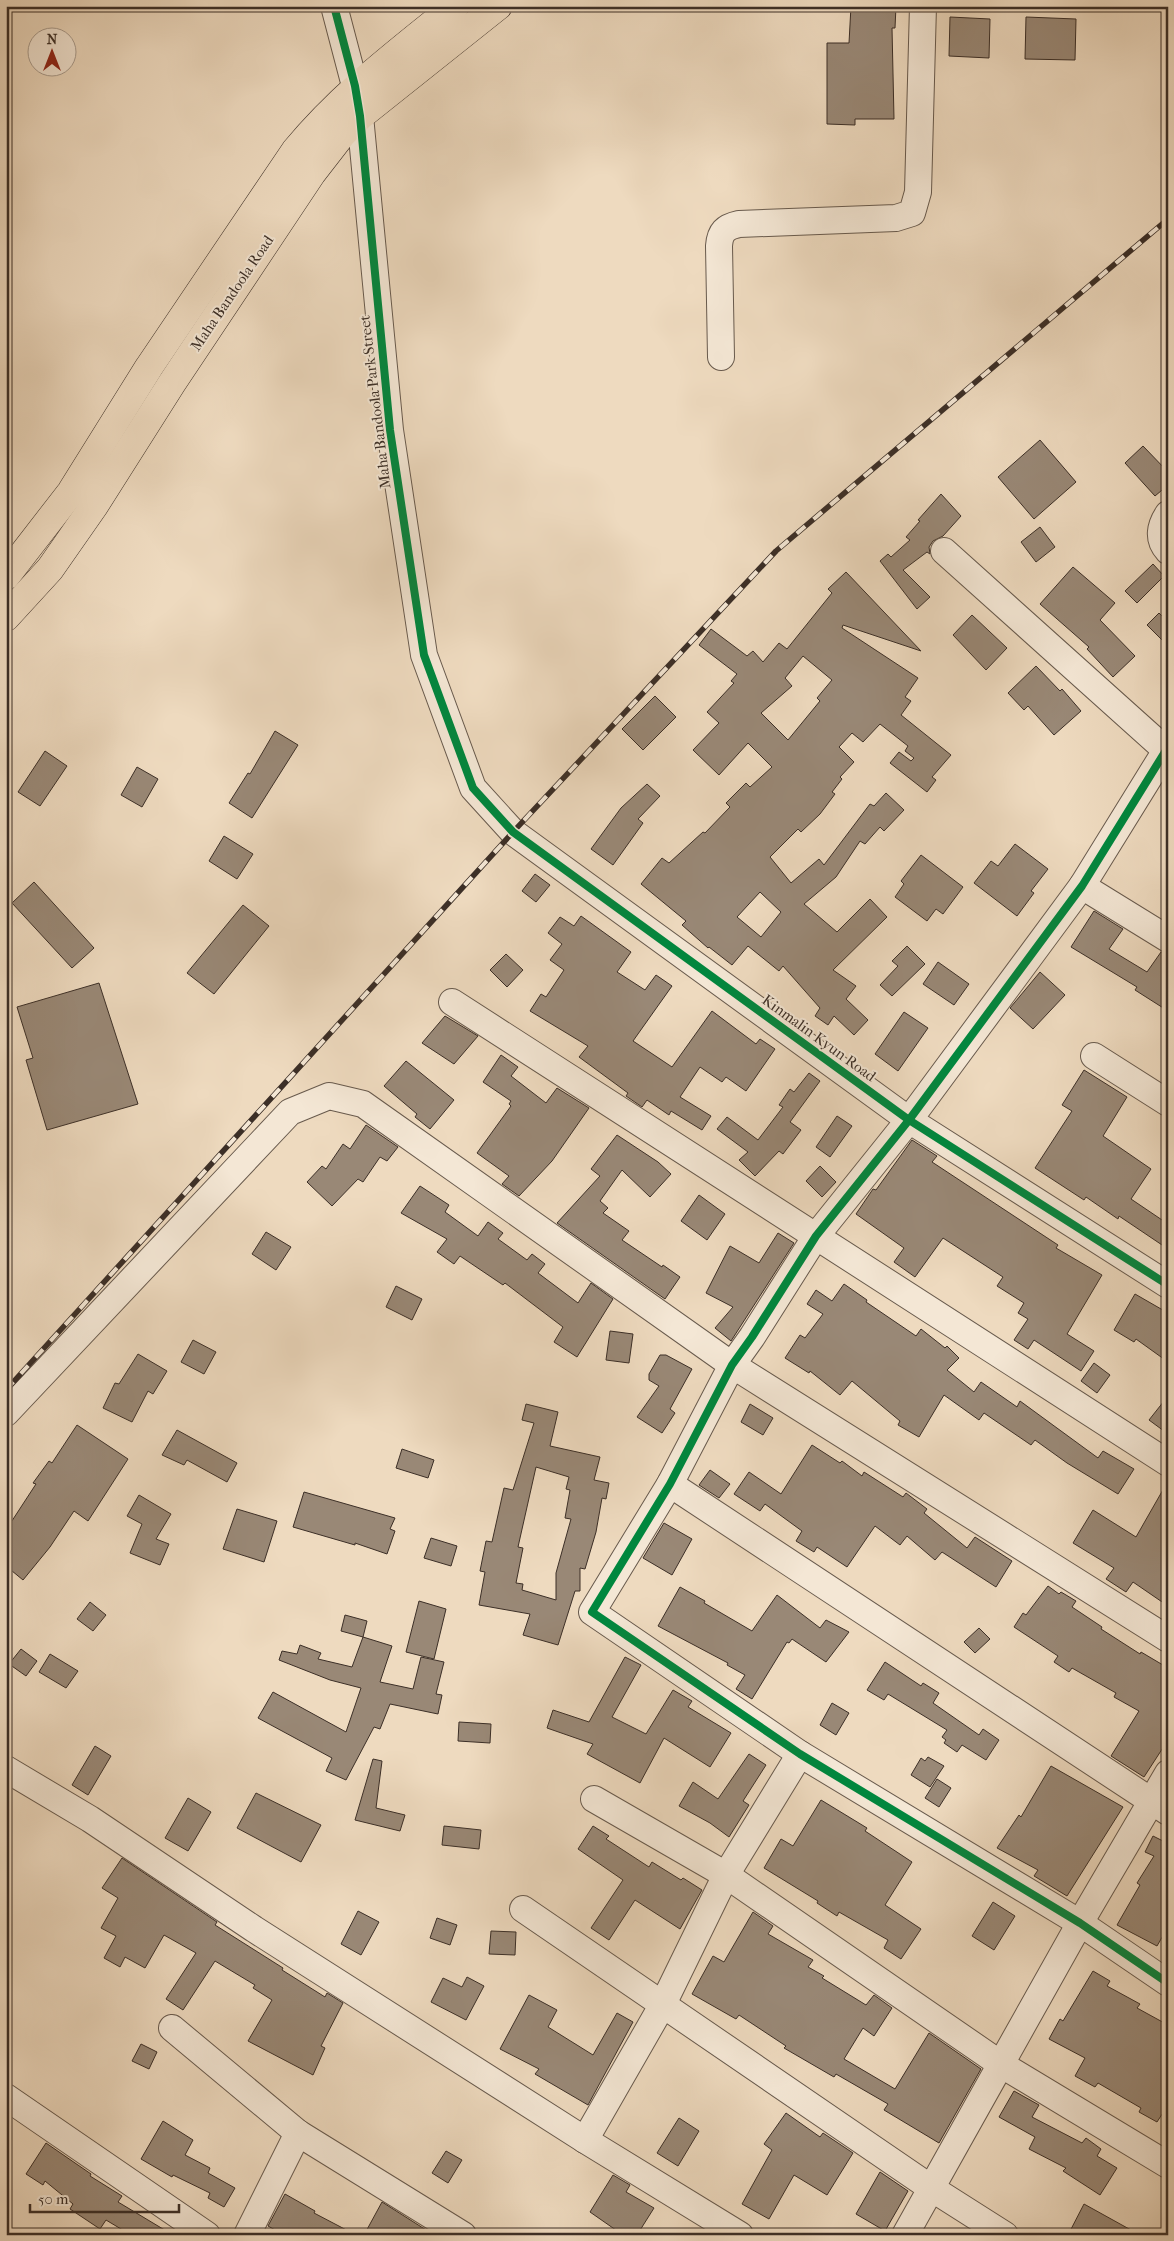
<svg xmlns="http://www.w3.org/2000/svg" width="1174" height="2241" viewBox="0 0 1174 2241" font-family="'IM FELL French Canon',serif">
<rect width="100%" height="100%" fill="#eedabf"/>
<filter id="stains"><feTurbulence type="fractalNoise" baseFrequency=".004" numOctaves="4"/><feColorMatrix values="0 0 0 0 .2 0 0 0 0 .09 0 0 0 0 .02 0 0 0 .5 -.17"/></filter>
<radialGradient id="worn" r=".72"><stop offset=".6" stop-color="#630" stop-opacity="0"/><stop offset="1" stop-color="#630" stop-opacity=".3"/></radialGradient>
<g fill="#998876" stroke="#3c2f27" fill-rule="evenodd">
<path d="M851,6H896L895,28H892L894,119H855V125L827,124V43H849Z"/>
<path d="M950,17L990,19L989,58L949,56Z"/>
<path d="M1026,17L1076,19L1075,60L1025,59Z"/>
<path d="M1040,440L1076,482L1034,519L998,477Z"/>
<path d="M1143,446L1168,472V485L1155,496L1125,463Z"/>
<path d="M941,494L961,516L943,536L933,541L929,547L930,554L927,552L903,570L930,597L917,609L880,561L888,554L891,557L910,540L906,537L920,521L918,520Z"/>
<path d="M1040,527L1055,547L1036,562L1021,542Z"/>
<path d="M1153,564L1164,576L1137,603L1125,591Z"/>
<path d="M1073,567L1115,603L1100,620L1135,656L1113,677L1087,649L1089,647L1040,604Z"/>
<path d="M846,572L921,651L843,625L842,628L918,678L905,697L911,701L901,715L951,755L932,777L936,780L927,792L890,763L899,752L911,761L914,758L905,751L908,746L880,724L863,742L852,733L839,747L854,762L840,777L842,779L832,792L835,794L820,814L801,832L798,829L770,857L791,883L819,859L824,865L870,804L874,806L886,793L904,810L884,831L880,827L865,844L860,841L836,877L804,904L837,932L870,899L887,917L833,970L856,986L846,999L868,1020L854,1035L834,1016L828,1025L815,1016L820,1008L783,966L779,971L748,946L732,965L709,947L708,948L682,925L686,921L641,884L662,858L669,863L703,832L705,833L730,807L726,803L746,783L750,787L772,767L748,743L719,775L693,750L719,723L707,712L734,683L731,681L737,674L699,645L711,629L747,656L753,651L763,662L779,643L787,649L832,593L828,589ZM803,656L832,680L817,698L820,701L788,740L761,713L792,686L785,678ZM760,892L781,912L761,937L737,917Z"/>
<path d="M1159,613L1168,622V646L1147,625Z"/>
<path d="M972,615L1007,648L986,670L953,635Z"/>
<path d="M1036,666L1060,691L1062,689L1081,711L1054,735L1028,706L1024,710L1008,693Z"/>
<path d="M655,696L676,717L643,750L622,729Z"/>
<path d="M275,731L298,745L252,818L229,803L248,773L250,774Z"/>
<path d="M45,751L67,766L40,806L18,792Z"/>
<path d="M137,767L158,779L142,807L121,795Z"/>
<path d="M647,784L660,796L638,819L643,823L613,865L591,849L621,808Z"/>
<path d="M224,836L253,854L237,879L209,861Z"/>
<path d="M1015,844L1048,869L1031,891L1034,893L1017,916L974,883L991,861L998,866Z"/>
<path d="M921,855L963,887L943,914L936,909L927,921L895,897L904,884L901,881Z"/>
<path d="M535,874L550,885L536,902L522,891Z"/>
<path d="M34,882L94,948L72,968L12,903Z"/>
<path d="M243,905L269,926L214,994L187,973Z"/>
<path d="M1094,911L1123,929L1109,949L1147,972L1161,952L1168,954V1011L1135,990L1137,987L1071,947Z"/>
<path d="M581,916L631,952L617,972L645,990L656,975L672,986L633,1041L672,1067L712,1011L756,1044L760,1039L775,1049L746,1091L726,1077L722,1082L700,1067L680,1097L711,1116L702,1130L671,1111L669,1115L647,1100L642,1107L626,1096L628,1093L579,1057L588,1046L530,1011L541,994L546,997L564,970L550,960L562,944L548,933L560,917L574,926Z"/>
<path d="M907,946L925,964L892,996L880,985L898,966L892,961Z"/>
<path d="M506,954L523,970L507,987L490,970Z"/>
<path d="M938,962L969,984L954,1005L923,984Z"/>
<path d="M1040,972L1065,995L1033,1029L1010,1008Z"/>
<path d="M99,983L138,1104L47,1130L26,1060L33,1058L17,1007Z"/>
<path d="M904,1012L928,1028L898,1071L875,1054Z"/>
<path d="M445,1016L478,1036L454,1064L422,1043Z"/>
<path d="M501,1055L518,1067L511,1076L546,1103L557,1088L589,1108L552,1161L519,1196L502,1184L509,1176L477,1153L511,1106L509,1104L511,1101L483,1082Z"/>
<path d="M406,1061L454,1100L430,1129L415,1117L417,1114L384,1086Z"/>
<path d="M1084,1070L1127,1097L1103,1136L1151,1169L1131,1199L1168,1224V1249L1119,1216L1118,1219L1086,1197L1084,1200L1035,1168L1072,1111L1062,1105Z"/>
<path d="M809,1073L820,1081L790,1122L801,1130L783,1154L779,1151L755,1176L739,1160L748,1152L717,1129L727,1117L758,1140L783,1107L779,1105L790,1089L794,1092Z"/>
<path d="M837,1116L852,1126L830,1157L816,1147Z"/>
<path d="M366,1125L398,1147L387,1161L380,1157L363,1182L358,1179L332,1206L307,1182L322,1166L326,1169L343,1144L350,1149Z"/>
<path d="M617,1135L658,1162L671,1174L650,1197L622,1170L600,1201L608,1208L603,1213L629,1231L622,1240L662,1267L663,1265L680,1277L665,1299L557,1223L600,1176L591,1169Z"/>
<path d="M912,1140L937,1156L932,1162L1058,1245L1056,1248L1102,1275L1067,1334L1094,1351L1081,1371L1034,1340L1028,1349L1014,1340L1028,1319L1018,1313L1024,1303L997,1286L1003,1277L943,1238L915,1277L894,1262L904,1248L856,1214L873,1189L876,1190Z"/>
<path d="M820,1166L836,1182L822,1197L806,1181Z"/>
<path d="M420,1186L449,1205L445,1212L478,1236L488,1222L503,1233L498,1239L527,1260L532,1254L545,1264L538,1273L578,1303L591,1283L613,1299L577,1357L554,1342L563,1327L505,1283L503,1285L460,1256L454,1264L437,1252L447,1239L401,1213Z"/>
<path d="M699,1195L725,1214L707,1240L681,1221Z"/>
<path d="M266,1232L291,1247L276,1270L252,1254Z"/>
<path d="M778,1233L794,1243L731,1341L715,1328L733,1307L706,1293L730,1246L759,1263Z"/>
<path d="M844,1284L867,1300L866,1302L916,1336L921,1329L945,1348L947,1346L959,1358L947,1370L974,1392L981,1382L1017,1407L1020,1401L1098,1458L1103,1451L1134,1469L1118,1494L1067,1463L1035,1440L1031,1445L984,1413L979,1420L944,1395L919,1437L898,1425L900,1421L852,1381L840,1395L810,1371L809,1373L785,1358L800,1335L805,1338L823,1314L807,1304L816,1290L832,1301Z"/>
<path d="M396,1286L422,1299L412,1320L386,1307Z"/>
<path d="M1135,1294L1168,1313V1362L1136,1339L1134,1342L1114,1330Z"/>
<path d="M610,1331L633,1334L629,1363L606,1360Z"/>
<path d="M193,1340L216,1352L204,1374L181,1362Z"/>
<path d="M138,1354L167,1371L153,1394L148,1391L132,1422L103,1408L115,1383L119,1384Z"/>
<path d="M660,1355H666L692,1369L670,1409L675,1413L662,1433L637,1417L659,1386L649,1380V1374Z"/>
<path d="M1094,1363L1110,1375L1097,1393L1081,1381Z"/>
<path d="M1168,1396V1434L1149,1420Z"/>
<path d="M526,1404L558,1412L550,1446L600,1457L594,1480L609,1483L606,1499L602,1498L596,1532L585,1569L580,1568V1591H575L558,1645L523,1635L530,1614L479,1605L485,1572L480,1571L486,1541L492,1542L504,1488L513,1490L534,1423L522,1420ZM536,1467L569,1477L566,1489L570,1490L565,1518L571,1519L556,1573V1600L522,1590L523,1584L516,1583L523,1548L518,1547Z"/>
<path d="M750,1404L773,1418L763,1435L741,1422Z"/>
<path d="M77,1425L128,1459L88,1521L74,1511L50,1547L23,1580L6,1566V1530L36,1484L33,1483L49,1461L52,1463Z"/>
<path d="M177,1430L237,1463L227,1482L187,1460L184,1465L162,1455Z"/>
<path d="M812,1445L840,1463L842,1461L862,1476L864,1472L903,1497L906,1493L927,1509L924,1513L967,1548L975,1537L1012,1561L996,1587L942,1552L935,1560L907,1536L900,1545L875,1526L847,1567L817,1547L814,1552L796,1541L802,1531L765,1504L760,1511L734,1494L749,1472L781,1494Z"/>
<path d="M402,1449L434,1460L428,1478L396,1468Z"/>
<path d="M710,1470L730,1484L719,1498L699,1485Z"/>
<path d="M1168,1481V1606L1133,1582L1126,1592L1106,1579L1114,1568L1073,1543L1093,1510L1136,1537Z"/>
<path d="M304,1492L395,1518L390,1529L395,1531L387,1554L355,1543V1545L293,1527Z"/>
<path d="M139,1495L171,1514L156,1539L169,1544L160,1565L130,1553L142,1524L127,1516Z"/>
<path d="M237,1509L277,1521L264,1562L223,1549Z"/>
<path d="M664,1523L692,1539L672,1575L643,1558Z"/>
<path d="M431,1538L457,1546L451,1566L424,1558Z"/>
<path d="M1048,1586L1059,1594L1061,1592L1076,1601L1072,1607L1102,1627L1101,1629L1140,1654L1141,1652L1168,1668V1740L1144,1777L1111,1756L1139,1711L1114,1697L1116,1693L1072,1668L1069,1672L1054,1662L1058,1656L1014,1627L1023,1613L1026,1615Z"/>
<path d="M680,1587L705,1601L704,1603L752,1631L777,1595L820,1628L826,1620L849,1632L826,1662L792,1639L789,1643L787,1642L752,1699L736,1689L745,1675L727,1665L728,1663L658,1626Z"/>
<path d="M419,1601L446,1609L434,1659L406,1652Z"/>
<path d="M90,1602L106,1615L93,1631L77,1619Z"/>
<path d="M345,1615L367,1621L363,1637L341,1631Z"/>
<path d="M979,1628L990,1639L975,1653L964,1642Z"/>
<path d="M363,1637L392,1646L380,1682L413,1689L421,1657L444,1662L436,1694L442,1695L438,1714L390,1704L380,1729L374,1727L346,1780L326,1771L332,1758L258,1718L273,1692L346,1732L361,1688L330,1680L279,1660L282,1651L297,1654L300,1645L321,1653L318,1659L352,1667Z"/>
<path d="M21,1649L37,1661L26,1676L9,1664Z"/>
<path d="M50,1654L78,1671L66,1688L39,1672Z"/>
<path d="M625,1657L641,1665L612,1717L646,1734L673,1690L692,1701L688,1707L731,1733L710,1767L664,1738L640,1783L587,1754L593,1744L547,1728L553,1710L589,1722Z"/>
<path d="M885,1662L921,1686L923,1683L939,1693L933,1703L979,1735L983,1729L999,1740L986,1760L962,1745L957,1752L944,1743L946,1740L942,1737L947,1730L888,1694L884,1700L867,1690Z"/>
<path d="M832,1703L849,1713L836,1735L820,1725Z"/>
<path d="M459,1722L491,1724L490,1743L458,1741Z"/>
<path d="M95,1746L111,1756L88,1795L72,1785Z"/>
<path d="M749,1754L766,1765L743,1801L749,1805L729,1837L710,1823L679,1806L693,1782L718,1799Z"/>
<path d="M928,1757L944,1766L930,1787L911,1775L921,1758L925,1761Z"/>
<path d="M373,1759L382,1761L376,1808L405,1815L400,1831L355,1820Z"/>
<path d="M1051,1766L1123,1807L1067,1896L1034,1876L1038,1870L997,1848L1019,1815L1021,1817Z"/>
<path d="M937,1779L951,1788L939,1807L925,1798Z"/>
<path d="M256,1793L321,1825L301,1862L237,1828Z"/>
<path d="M188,1798L211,1812L188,1851L165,1838Z"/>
<path d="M821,1800L867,1828L865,1831L912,1862L885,1905L921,1929L901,1959L884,1948L888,1940L839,1912L837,1916L817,1903L818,1901L764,1868L781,1839L793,1846Z"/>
<path d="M444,1826L481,1830L479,1849L442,1845Z"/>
<path d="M593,1826L609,1836L606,1839L649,1867L652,1862L681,1880L683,1878L702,1890L680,1929L635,1900L609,1940L591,1928L623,1880L578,1849Z"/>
<path d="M1168,1834V1927L1157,1946L1117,1925L1140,1885L1137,1883L1154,1856L1145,1852L1153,1836L1163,1841Z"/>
<path d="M122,1858L217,1922L215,1925L283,1968L282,1970L325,1997L327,1993L343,2003L321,2046L325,2048L313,2075L248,2041L272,2000L253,1988L255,1985L215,1961L183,2010L166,1999L196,1953L164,1935L145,1968L125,1957L120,1967L104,1958L116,1936L101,1928L118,1898L102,1888Z"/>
<path d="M993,1902L1015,1916L994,1950L972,1936Z"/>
<path d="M358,1911L379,1922L361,1955L341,1944Z"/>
<path d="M753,1912L773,1926L768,1934L813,1960L808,1967L824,1976L822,1978L866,2005L874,1995L892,2008L874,2036L863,2028L844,2059L895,2089L929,2033L981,2069L939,2143L884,2110L888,2104L836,2074L834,2077L784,2048L786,2046L739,2015L736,2019L692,1994L713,1956L724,1962Z"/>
<path d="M437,1918L457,1925L450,1945L430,1938Z"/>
<path d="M491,1931L516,1932L515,1955L489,1954Z"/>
<path d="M1093,1971L1110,1981L1107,1986L1140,2004L1137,2008L1168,2025V2105L1157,2122L1139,2112L1141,2108L1098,2083L1095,2087L1075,2076L1085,2058L1049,2039L1060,2019L1063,2021Z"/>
<path d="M467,1977L484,1986L466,2020L431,2002L443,1978L462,1987Z"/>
<path d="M529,1995L557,2010L548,2027L593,2055L617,2013L633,2022L588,2105L535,2074L539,2069L500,2049Z"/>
<path d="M141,2044L157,2052L149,2069L132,2061Z"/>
<path d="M1014,2091L1039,2105L1032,2117L1082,2143L1086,2138L1101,2149L1097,2156L1117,2168L1100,2195L1063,2171L1066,2168L1029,2149L1035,2137L999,2117Z"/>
<path d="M786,2113L820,2137L823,2133L853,2153L827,2195L794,2175L769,2219L742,2204L772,2150L764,2144Z"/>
<path d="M679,2118L699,2131L678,2166L657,2153Z"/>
<path d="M163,2121L193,2140L185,2155L210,2168L208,2173L235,2188L224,2207L208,2198L210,2193L173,2175L172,2177L141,2159Z"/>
<path d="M46,2143L91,2174L90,2176L122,2196L118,2202L173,2235H131L106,2220L100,2229L70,2209L73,2204L45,2181L43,2185L26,2174Z"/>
<path d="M446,2151L462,2160L448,2183L432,2173Z"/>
<path d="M880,2172L908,2191L885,2231L856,2214Z"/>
<path d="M613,2175L630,2185L626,2192L654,2208L637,2235H623L590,2212Z"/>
<path d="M285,2194L315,2211L314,2213L356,2235H284L268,2226Z"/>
<path d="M382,2202L434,2235H364Z"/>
<path d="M1084,2204L1140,2235H1068Z"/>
</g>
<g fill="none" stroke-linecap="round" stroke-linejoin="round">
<defs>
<g id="minor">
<path d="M334,6L355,86L360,116L390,430L424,655L473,788L513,832L909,1120L1168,1285"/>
<path d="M721,357L719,246C720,232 725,227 739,224L896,218L912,213L918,192L923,6"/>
<path d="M1168,514C1160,526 1157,539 1168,551"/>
<path d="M944,551L1168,752"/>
<path d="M1168,747L1082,886L909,1120L816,1236L752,1337L732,1365L670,1484L592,1612L800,1754L1080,1923L1168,1983"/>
<path d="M1082,886L1168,939"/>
<path d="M452,1002L1168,1463"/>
<path d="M1094,1056L1168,1103"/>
<path d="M6,1413L290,1112L329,1096L363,1104L732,1365L1168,1639"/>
<path d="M670,1484L1168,1812"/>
<path d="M6,1769L90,1819L254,1929L585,2140L740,2235"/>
<path d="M594,1799L726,1875L1002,2065L1168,2165"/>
<path d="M523,1909L931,2188L1005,2235"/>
<path d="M172,2028L298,2133L463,2235"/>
<path d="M6,2097L207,2235"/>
<path d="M585,2140L663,2004L726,1875L800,1754"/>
<path d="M247,2235L298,2133"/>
<path d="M905,2235L1080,1923L1168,1773"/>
</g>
<g id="major">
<path d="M6,576L71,492L149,367L295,151C343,93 397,53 455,6"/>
<path d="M6,617L50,569L94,506L172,383L312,173L343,133L360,116L498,6"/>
</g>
</defs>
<use href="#minor" stroke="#685a4d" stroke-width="28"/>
<use href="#major" stroke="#3c2f27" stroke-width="29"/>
<use href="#minor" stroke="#f4e7d5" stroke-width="26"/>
<use href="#major" stroke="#eedabf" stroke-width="28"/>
<defs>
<path id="rail" d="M6,1390L513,832L776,551L1168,219"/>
</defs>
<use href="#rail" stroke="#3c2f27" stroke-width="5.5"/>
<use href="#rail" stroke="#f4e7d5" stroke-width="4" stroke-dasharray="11" stroke-linecap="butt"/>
<defs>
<g id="cycleway">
<path d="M334,6L355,86L360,116L390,430L424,655L473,788L513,832L909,1120L1168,1285"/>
<path d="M1168,747L1082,886L909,1120L816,1236L752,1337L732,1365L670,1484L592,1612L800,1754L1080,1923L1168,1983"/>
</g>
</defs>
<use href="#cycleway" stroke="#f4e7d5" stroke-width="11"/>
<use href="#cycleway" stroke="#00873e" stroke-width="8"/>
</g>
<g text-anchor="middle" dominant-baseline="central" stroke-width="4" stroke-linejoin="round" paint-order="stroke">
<g font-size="15" fill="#3c2f27" stroke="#f4e7d5">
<text transform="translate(232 293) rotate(-56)">Maha Bandoola Road</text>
<text transform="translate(375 402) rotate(-97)">Maha Bandoola Park Street</text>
<text transform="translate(819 1038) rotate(36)">Kinmalin Kyun Road</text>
</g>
</g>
<rect width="1174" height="2241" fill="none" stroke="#eedabf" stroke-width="25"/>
<rect x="8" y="8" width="1159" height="2226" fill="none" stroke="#3c2f27" stroke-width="2.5"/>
<rect x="12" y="12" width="1149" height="2216" fill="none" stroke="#3c2f27"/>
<g transform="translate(52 52)"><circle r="24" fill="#f4e7d5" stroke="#aa9d8f"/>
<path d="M0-4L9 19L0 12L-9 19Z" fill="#8f2418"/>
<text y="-8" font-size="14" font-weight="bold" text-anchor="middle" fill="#3c2f27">N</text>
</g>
<path d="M30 2204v8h149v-8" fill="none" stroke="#3c2f27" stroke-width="2.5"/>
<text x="38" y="2204" font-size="15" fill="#3c2f27" stroke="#f4e7d5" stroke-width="4" paint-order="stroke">50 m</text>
<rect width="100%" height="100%" filter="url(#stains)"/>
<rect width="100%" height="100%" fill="url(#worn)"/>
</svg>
